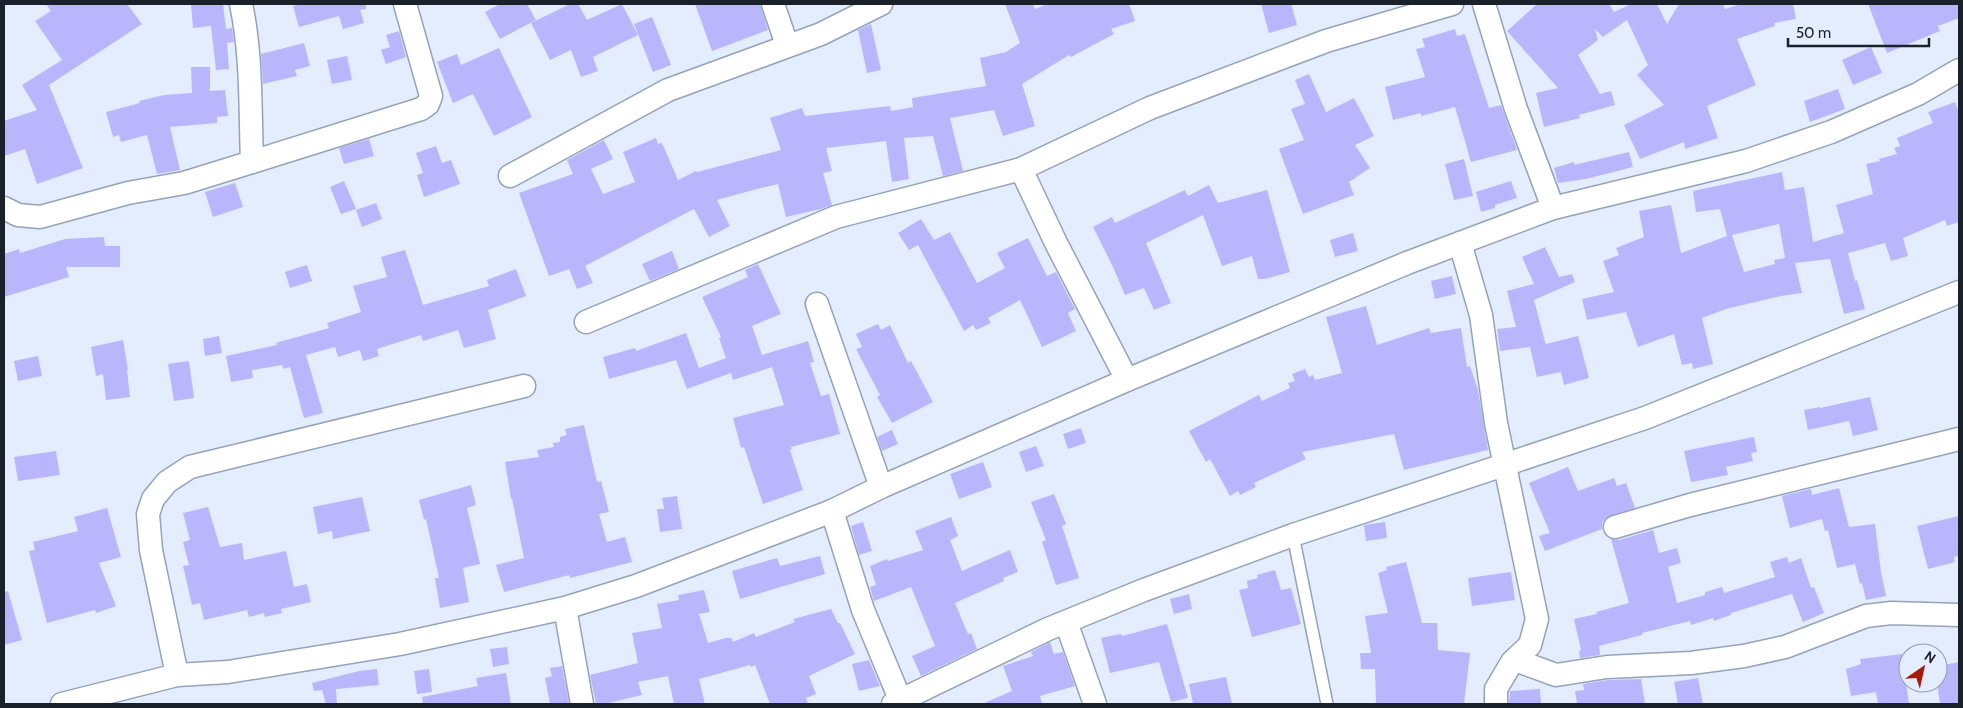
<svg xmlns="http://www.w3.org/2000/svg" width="1963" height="708" viewBox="0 0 1963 708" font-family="Cabin,sans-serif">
<rect width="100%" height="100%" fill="#e3edfd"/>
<g fill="#bab6fe" fill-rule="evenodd">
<path d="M46,4H127L142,24L49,85L83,168L37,184L25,149L4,156V121L37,110L22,85L62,60L35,21L51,11Z"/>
<path d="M191,4H223L226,29L232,28L234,42L227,43L229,69L216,70L211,26L193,28Z"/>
<path d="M301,4H366V9L360,10L364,23L343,29L339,16L299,27L293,6Z"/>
<path d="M500,4H527L536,20L500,39L485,12Z"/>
<path d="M570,4H578L587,20L622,4L638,35L593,57L598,71L581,77L571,50L550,60L531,23Z"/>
<path d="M695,4H760L768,30L712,51Z"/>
<path d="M1005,4H1033L1035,9L1048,4H1129L1135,21L1111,29L1114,34L1071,57L1069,55L1022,84L1035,126L1003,136L994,110L950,118L963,171L943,176L933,136L904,138L909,179L892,182L886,141L826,148L832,171L823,173L832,205L821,209L786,217L778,184L753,190L717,200L730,226L709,237L694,209L585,266L593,283L577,289L569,269L549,276L519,193L573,174L567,160L604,140L613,159L591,169L603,194L635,182L623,152L656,138L658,144L662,143L678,180L696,171L697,172L781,150L770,118L802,108L805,116L890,106L891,111L913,107L912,98L986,86L980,58L1006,52L1020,43Z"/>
<path d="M1261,4H1291L1297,25L1269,33Z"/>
<path d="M1537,4H1609L1614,12L1631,4H1657L1667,24L1679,4H1723L1725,9L1741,4H1793L1796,19L1774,23L1775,26L1737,39L1756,85L1707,106L1718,138L1685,149L1684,142L1640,159L1624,125L1664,105L1637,75L1648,65L1627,20L1603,37L1595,29L1598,40L1578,55L1600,94L1611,91L1615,105L1579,115L1580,118L1544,127L1536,93L1558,88L1507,31Z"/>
<path d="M1868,4H1959V18L1938,26L1940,31L1887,53Z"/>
<path d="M652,17L671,65L653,72L634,24Z"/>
<path d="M871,24L881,70L867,73L858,30Z"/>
<path d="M1455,29L1457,36L1465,34L1489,108L1501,105L1517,150L1471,162L1455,107L1421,116V113L1393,120L1385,87L1425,77L1416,49L1425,47L1422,39Z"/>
<path d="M399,31L406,57L386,64L381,50L390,47L386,35Z"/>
<path d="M304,43L310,66L295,70L297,76L263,84L261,54Z"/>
<path d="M1871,47L1882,73L1853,85L1842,60Z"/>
<path d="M499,48L532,117L494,136L473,94L453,103L437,62L457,54L461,65Z"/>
<path d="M347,56L352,80L332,84L327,60Z"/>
<path d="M191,67H210V91L225,90L228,116L217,117V123L170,127L180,170L157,174L147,135L121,142L119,135L113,137L106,112L140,103L139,101L164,95L192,93Z"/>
<path d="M1309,74L1326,112L1354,98L1374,136L1355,145L1370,168L1349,182L1354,195L1303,214L1279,149L1304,140L1291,109L1305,104L1295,80Z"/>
<path d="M1838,89L1845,109L1810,122L1804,101Z"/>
<path d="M1955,102L1959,112V222L1947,226L1945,220L1903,238L1908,256L1891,261L1885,243L1848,253L1855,281L1857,280L1865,309L1844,314L1830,259L1795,263L1802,293L1781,296L1726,309L1702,318L1713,364L1693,369L1692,363L1682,365L1674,334L1638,347L1626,312L1587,320L1582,299L1614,292L1603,261L1619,255L1616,248L1644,237L1639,211L1671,205L1681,253L1727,236L1720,209L1696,212L1693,191L1782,172L1785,190L1804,187L1813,242L1844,233L1836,205L1873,194L1866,164L1880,161L1879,159L1897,154L1894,148L1900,146L1897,138L1933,123L1928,112ZM1779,224L1785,258L1774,260L1775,264L1744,272L1732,235Z"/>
<path d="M369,139L374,156L344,164L339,148Z"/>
<path d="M436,146L442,163L451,160L460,184L424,197L417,175L423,173L416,153Z"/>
<path d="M1629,152L1633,167L1586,179L1558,183L1554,168L1574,162V165Z"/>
<path d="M1464,159L1473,196L1454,200L1445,164Z"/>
<path d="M344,181L356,209L341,214L330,187Z"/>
<path d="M1511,181L1517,198L1495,205V208L1481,212L1476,192Z"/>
<path d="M235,183L243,207L213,217L205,192Z"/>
<path d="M1209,185L1218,203L1267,190L1290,272L1265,279H1258L1252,256L1222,266L1203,215L1146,243L1171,303L1154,310L1144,288L1125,295L1113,267L1093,227L1112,217L1115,223L1185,190L1188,196Z"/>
<path d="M376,203L382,219L362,227L356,210Z"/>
<path d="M921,219L934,240L950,232L977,283L1005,268L997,253L1028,238L1047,276L1056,272L1075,309L1068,313L1076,331L1042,347L1020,300L988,318L991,323L976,330L973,325L964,331L918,245L909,250L898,233Z"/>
<path d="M1353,233L1358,251L1335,257L1330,240Z"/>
<path d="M104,237L105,246H120V267H66L69,277L4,297V254L19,249L20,253L65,239Z"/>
<path d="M1545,247L1559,277L1572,274L1575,282L1534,300L1545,342L1546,344L1578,336L1589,378L1564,385L1561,372L1537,377L1530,347L1500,351L1497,329L1516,327L1507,291L1534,284L1522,257Z"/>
<path d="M405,250L423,305L489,286L487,280L516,269L526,296L488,310L496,339L464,348L458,330L423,341L421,335L377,349L379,356L363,361L360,350L338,357L335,347L306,355L323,413L304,418L290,367L284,369L282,365L252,370L253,378L231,382L226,356L277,345L276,343L329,328L327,323L361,312L353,286L387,277L381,257Z"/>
<path d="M672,251L679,269L650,281L642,264Z"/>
<path d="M758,264L781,314L752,326L762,355L808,341L814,362L810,363L821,396L829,394L840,434L791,447L792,449L790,450L803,490L763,504L744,447L741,448L733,418L784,405L772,367L733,380L731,373L687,389L676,360L609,379L603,357L635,348L636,351L686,333L699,368L726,358L719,338L721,337L702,297L748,277L745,270Z"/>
<path d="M307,265L312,281L290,288L285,272Z"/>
<path d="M1452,276L1456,294L1435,299L1431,281Z"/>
<path d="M1366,306L1377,345L1429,328L1431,333L1461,328L1467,367L1470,366L1478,390L1488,450L1404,470L1394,434L1302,452L1306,459L1254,483L1256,487L1240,495L1238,491L1230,496L1210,459L1206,462L1189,431L1259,395L1262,401L1290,388L1288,383L1295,381L1292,374L1305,369L1309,377L1313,375L1315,380L1342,373L1326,317Z"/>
<path d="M878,324L881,330L890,325L908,363L911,361L933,402L892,423L877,397L880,395L856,349L862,347L856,334Z"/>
<path d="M219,336L222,353L205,356L203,339Z"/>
<path d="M123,340L128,370H127L130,397L106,400L103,374L96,376L91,347Z"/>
<path d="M38,356L42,376L18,381L14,361Z"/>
<path d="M189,361L194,398L174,401L168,364Z"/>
<path d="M1870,397L1878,430L1853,436L1849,421L1808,430L1804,410L1820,407V408Z"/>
<path d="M584,425L597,482L601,481L609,512L599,514L607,542L625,537L632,562L570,578L569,575L504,592L496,565L524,558L512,499H511L505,462L539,457L537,450L554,447L553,443L560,442V437L567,435L565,429Z"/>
<path d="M1081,428L1086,443L1068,449L1063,434Z"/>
<path d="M892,430L898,444L882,451L877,437Z"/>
<path d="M1754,437L1757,452L1751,453L1753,461L1726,467L1728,475L1691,482L1684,451Z"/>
<path d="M1036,446L1044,466L1026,472L1019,452Z"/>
<path d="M56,451L60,475L18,481L14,457Z"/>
<path d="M983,462L992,487L959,499L950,474Z"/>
<path d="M1568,467L1578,491L1614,478L1617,486L1626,483L1635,508L1606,518L1602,523V529L1545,551L1539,536L1550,533L1529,483Z"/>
<path d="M471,485L476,505L467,508L480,564L463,568L469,602L440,608L435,578H439L426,519L424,520L419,500Z"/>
<path d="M1839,488L1849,527L1875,524L1881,572L1886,596L1866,600L1862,583L1860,584L1855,564L1837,568L1828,530L1825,531L1822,519L1790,528L1782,496L1811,489L1812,495Z"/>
<path d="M1054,494L1066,524L1062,526L1079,578L1056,585L1042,542L1046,540L1031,502Z"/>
<path d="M677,496L682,529L660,532L657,509H664L662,498Z"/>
<path d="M362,497L370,531L333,539L332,531L318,534L313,507Z"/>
<path d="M208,507L220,547L242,543L244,560L286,551L294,587L307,584L311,602L281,609L282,613L265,617L264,613L249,617L247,610L204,620L200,603L192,605L183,566L189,565L183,542L190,540L183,513Z"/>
<path d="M107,508L121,557L99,563L116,606L96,613L95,610L47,623L29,551L35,550L33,542L78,531L74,517Z"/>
<path d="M1959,516V556L1954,557L1955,562L1928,569L1917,526Z"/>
<path d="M951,517L958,536L950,540L962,571L1010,550L1018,572L1003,578L1004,581L955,603L968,634L971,633L977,649L921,676L912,656L935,646L911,587L874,601L870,587L876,585L870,566L887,559L888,561L923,550L915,531Z"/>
<path d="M863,522L872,551L859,555L851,526Z"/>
<path d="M1385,522L1387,538L1366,541L1364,525Z"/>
<path d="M1653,530L1659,553L1677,548L1681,563L1668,567L1677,603L1705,595V592L1722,587L1724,593L1775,577L1770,562L1787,557L1789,563L1801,558L1811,588L1814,587L1824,613L1803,622L1792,594L1731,613V615L1714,621L1713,618L1691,625L1690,621L1642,633V635L1599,646L1600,655L1580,658L1579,651L1581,650L1574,619L1597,614L1596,612L1629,603L1611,539L1619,540Z"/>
<path d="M820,556L825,574L740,599L732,571L777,558L780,566Z"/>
<path d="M1406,562L1422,623H1437L1438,650L1470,653L1464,704H1376L1375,669H1361L1360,653H1371L1365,616L1388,613L1378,573L1387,570L1386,567Z"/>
<path d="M1275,570L1281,590L1291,588L1301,624L1252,637L1239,590L1248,588L1247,581L1258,578L1257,575Z"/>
<path d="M1511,572L1515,600L1472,606L1468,578Z"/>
<path d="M704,590L710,612L699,614L708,643L726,638H732L733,642L754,633L756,637L795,622L793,619L831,609L838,623H840L855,654L809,676L816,694L806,698L808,704H770L755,665L751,667L750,665L699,679L705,704H674L668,676L638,682L642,695L604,704H596L590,675L638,663L632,633L662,628L657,604L679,600L678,595Z"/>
<path d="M8,591L22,640L4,645V592Z"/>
<path d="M1189,594L1192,609L1174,614L1170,599Z"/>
<path d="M1167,624L1188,698L1171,702L1159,662L1110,673L1101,638L1121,634L1122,636Z"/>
<path d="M1050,642L1054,654L1063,652L1075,686L1040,696L1042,704H982L1012,691L1003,666L1033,656L1031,652Z"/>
<path d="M507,647L509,664L493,667L490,649Z"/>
<path d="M1902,654L1909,704H1878L1876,692L1851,696L1846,669L1861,664L1860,659Z"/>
<path d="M869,660L880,686L859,691L852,664Z"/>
<path d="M1959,662V704H1940L1937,683H1938V666Z"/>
<path d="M562,666L569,704H550L545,678L552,676L550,668Z"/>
<path d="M377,669L379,685L336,689L337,704H326L322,690L314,691L312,683L359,671Z"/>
<path d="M429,669L432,692L417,694L414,671Z"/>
<path d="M506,673L511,704H423L422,697L478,686L476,678Z"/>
<path d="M1226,677L1232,704H1193L1189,684Z"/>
<path d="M1698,678L1703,704H1678L1674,682Z"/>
<path d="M1641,679L1645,704H1577L1575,691L1584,690L1583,684L1608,680Z"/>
<path d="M1540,689L1541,704H1509L1510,691Z"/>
</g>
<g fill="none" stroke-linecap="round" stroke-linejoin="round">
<defs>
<path id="service" d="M1293,535L1327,704"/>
<g id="minor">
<path d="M773,4L787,45"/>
<path d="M1484,4L1516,109L1553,208"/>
<path d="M252,162L421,109L428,104L431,96L405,4"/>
<path d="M1021,169L1056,243L1127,380"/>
<path d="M510,176L668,90L821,34L881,4"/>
<path d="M4,208L18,215L40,217L128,193L184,183L252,162C250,110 252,55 241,4"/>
<path d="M1460,243L1481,315L1496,423L1537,619L1530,645L1512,662L1496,689V704"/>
<path d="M817,304L881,487"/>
<path d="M586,322L836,217L1021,169L1150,108L1326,41L1452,4"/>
<path d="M832,511L863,610L902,704"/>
<path d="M1615,527L1690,505L1959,439"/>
<path d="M565,608L582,704"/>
<path d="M1066,622L1095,704"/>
<path d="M1515,660L1556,675L1607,667L1691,663L1744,656L1785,647L1866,616L1891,613L1959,615"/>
<path d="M177,675L151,550L148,514L153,499L167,482L190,467L524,386"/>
<path d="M62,704L177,675L228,672L400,644L565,608L636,586L832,511L881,487L1127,380L1407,263L1553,208L1746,161L1831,132L1918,94L1959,70"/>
<path d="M893,704L1048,629L1144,590L1293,535L1645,418L1959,292"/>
</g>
</defs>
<use href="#service" stroke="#94a3bb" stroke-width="14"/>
<use href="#minor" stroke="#94a3bb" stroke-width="25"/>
<use href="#service" stroke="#fff" stroke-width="11"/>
<use href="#minor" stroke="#fff" stroke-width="22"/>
</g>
<rect width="1963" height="708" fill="none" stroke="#1b212a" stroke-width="10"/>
<g transform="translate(1923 668) rotate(34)"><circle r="24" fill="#e3edfd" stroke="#939ba9"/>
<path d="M0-4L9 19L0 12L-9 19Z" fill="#aa1907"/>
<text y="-8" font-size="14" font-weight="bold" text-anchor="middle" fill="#1b212a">N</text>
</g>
<path d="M1788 38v8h141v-8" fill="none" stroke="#1b212a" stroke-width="2.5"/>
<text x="1796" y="38" font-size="15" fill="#1b212a" stroke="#e3edfd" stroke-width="4" paint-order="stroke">50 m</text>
</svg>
